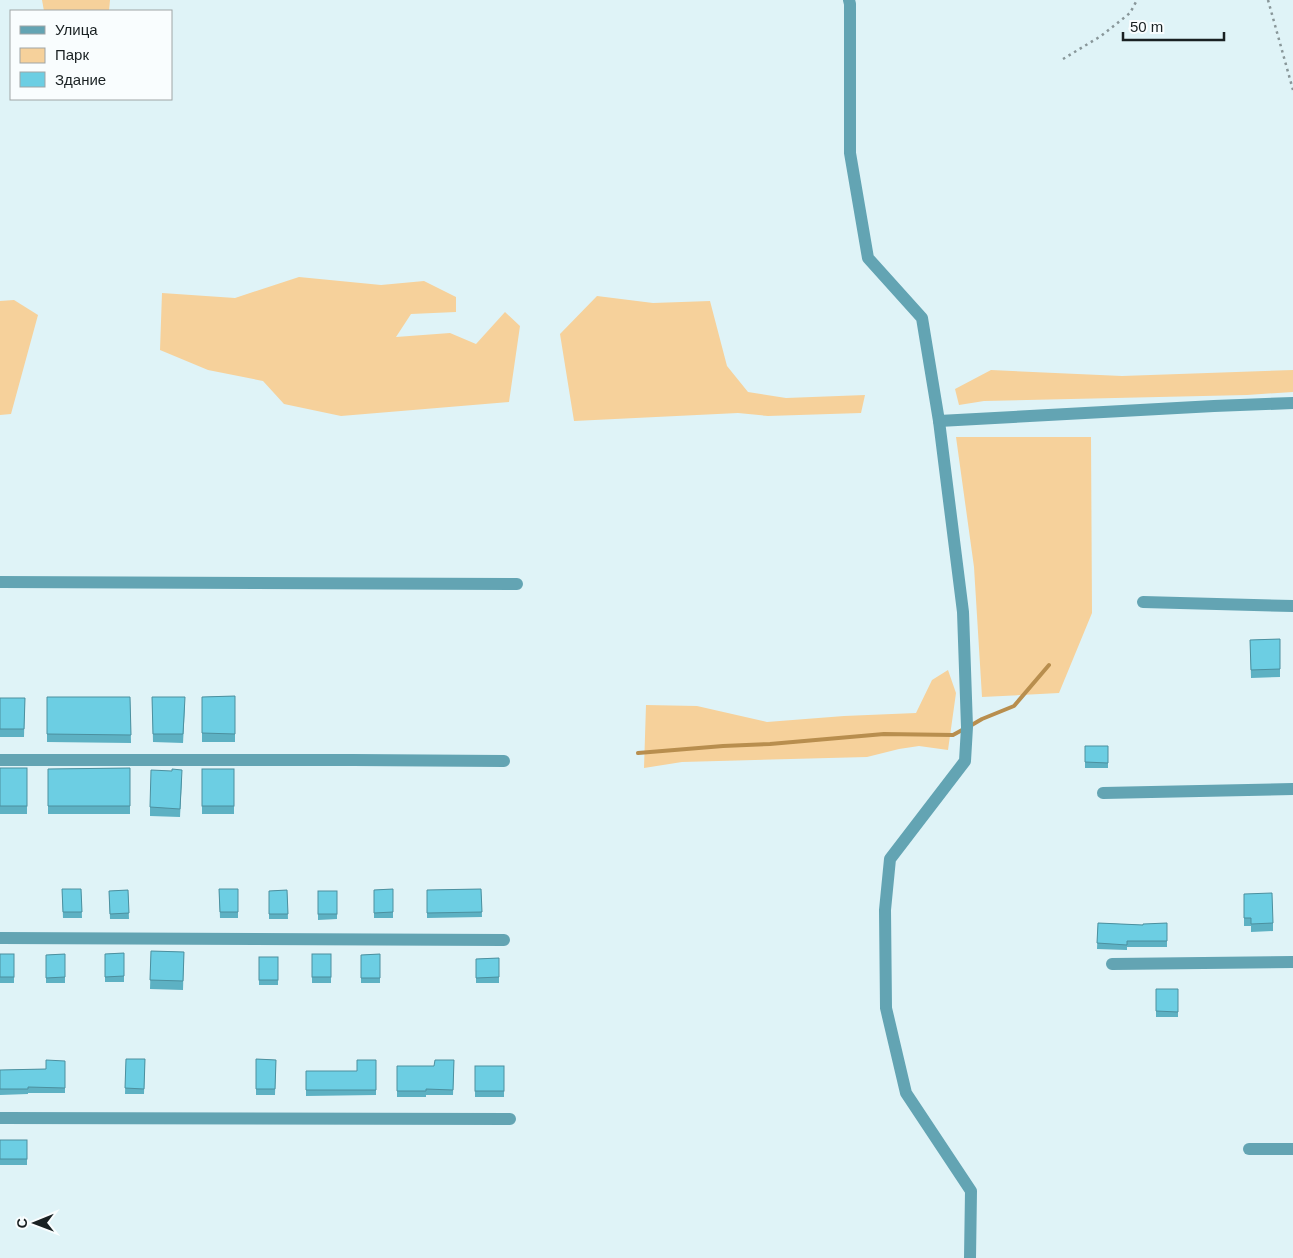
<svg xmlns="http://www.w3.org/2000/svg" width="1293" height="1258" viewBox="0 0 1293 1258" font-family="Helvetica,sans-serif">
<rect width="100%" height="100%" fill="#dff3f7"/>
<g fill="#f6d19b">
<path d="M42,0H110L109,11H44Z"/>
<path d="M299,277L381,285L424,281L456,297V312L411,314L396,337L450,333L476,344L505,312L520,326L509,402L341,416L284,404L263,381L208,370L160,350L162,293L235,298Z"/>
<path d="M597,296L653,303L710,301L727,366L748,392L786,398L865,395L861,413L768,416L738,413L574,421L560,334Z"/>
<path d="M14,300L38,315L11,414L0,415V301Z"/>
<path d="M991,370L1122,376L1293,370V392L1247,395L984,401L959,405L955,389Z"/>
<path d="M956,437H1091L1092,613L1059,693L982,697L974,567Z"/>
<path d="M948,670L956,693L948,750L919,746L899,749L867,757L682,762L644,768L646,705L697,706L767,722L844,716L916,713L932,680Z"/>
</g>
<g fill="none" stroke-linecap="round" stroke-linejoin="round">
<g stroke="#b88e4e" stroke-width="4">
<path d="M970,726L982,719L1014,706L1049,665"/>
<path d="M638,753L723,746L770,744L884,734L953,735L964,729"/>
</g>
<g stroke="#889699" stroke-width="2.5" stroke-dasharray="2.5 4" stroke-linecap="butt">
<path d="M1268,0L1293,90"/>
<path d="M1063,59L1101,36L1130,13L1137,0"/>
</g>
<g stroke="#63a4b3" stroke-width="12">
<path d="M849,0L850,4V153L868,258L922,318L939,421L963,612L967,727L965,761L890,859L885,910L886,1008L906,1093L971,1191L970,1258"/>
<path d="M939,421L1214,406L1293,403"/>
<path d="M0,582L517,584"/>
<path d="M1143,602L1293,606"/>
<path d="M0,760H353L504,761"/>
<path d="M1103,793L1293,789"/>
<path d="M0,938L504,940"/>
<path d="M1112,964L1293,962"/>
<path d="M0,1118L510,1119"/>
<path d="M1249,1149H1293"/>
</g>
</g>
<g fill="#5db1c3">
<path d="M1280,639V677L1251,678L1250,640Z"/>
<path d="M235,696V742H202V697Z"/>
<path d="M47,697H130L131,743L47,742Z"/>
<path d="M152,697L185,705L183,743L153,742Z"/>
<path d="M0,698H25L24,737H0Z"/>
<rect x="1085" y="746" width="23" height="22"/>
<rect x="0" y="768" width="27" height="46"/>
<path d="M130,768V814H48V769Z"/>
<rect x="202" y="769" width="32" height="45"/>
<path d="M182,778L180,817L150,816V807Z"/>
<path d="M62,889H81L82,918H63Z"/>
<path d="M219,889H238V918H220Z"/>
<path d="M393,889V918H374V890Z"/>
<path d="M481,889L482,917L427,918V890Z"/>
<path d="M128,890L129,919H110L109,891Z"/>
<path d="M287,890L288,919H269V891Z"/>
<path d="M318,891H337V919L318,920Z"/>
<path d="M1244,894L1273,923V931L1251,932V926H1244Z"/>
<path d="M1098,923L1143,925L1167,923V947H1127V950L1097,949Z"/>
<path d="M151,951L184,952L183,990L150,989Z"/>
<path d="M124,953V982H105V954Z"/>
<rect x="0" y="954" width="14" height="29"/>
<path d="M65,954V983H46V955Z"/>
<rect x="312" y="954" width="19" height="29"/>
<path d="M380,954V983H361V955Z"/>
<rect x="259" y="957" width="19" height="28"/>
<path d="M499,958V983H476V959Z"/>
<rect x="1156" y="989" width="22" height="28"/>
<path d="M126,1059H145L144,1094H125Z"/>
<path d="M256,1059L276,1060L275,1095H256Z"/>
<path d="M376,1060V1095L306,1096V1071H357Z"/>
<path d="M454,1060L453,1095H426V1097H397V1066H434Z"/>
<path d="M65,1061V1093H28V1094L0,1095V1070L46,1069Z"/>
<rect x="475" y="1066" width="29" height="31"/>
<rect x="0" y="1140" width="27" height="25"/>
</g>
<g fill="#6ccee3" stroke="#4c909f">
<path d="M1280,639V669L1251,670L1250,640Z"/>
<path d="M235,696V734L202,733V697Z"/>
<path d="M47,697H130L131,735L47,734Z"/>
<path d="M152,697H185L183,734H153Z"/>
<path d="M0,698H25L24,729H0Z"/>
<path d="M1085,746H1108V763L1085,762Z"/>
<rect x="0" y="768" width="27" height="38"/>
<path d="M130,768V806H48V769Z"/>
<path d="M172,769L182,770L180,809L150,807L151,770L172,771Z"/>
<rect x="202" y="769" width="32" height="37"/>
<path d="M62,889H81L82,912H63Z"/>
<path d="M219,889H238V912H220Z"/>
<path d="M393,889V912L374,913V890Z"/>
<path d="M481,889L482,912L427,913V890Z"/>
<path d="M128,890L129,913L110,914L109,891Z"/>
<path d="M287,890L288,914H269V891Z"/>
<rect x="318" y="891" width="19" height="23"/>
<path d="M1272,893L1273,923L1251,924V918H1244V894Z"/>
<path d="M1098,923L1143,925V924L1167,923V941H1127V945L1097,943Z"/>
<path d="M151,951L184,952L183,981L150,980Z"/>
<path d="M124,953V976L105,977V954Z"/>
<rect x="0" y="954" width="14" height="23"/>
<path d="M65,954V977L46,978V955Z"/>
<rect x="312" y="954" width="19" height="23"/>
<path d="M380,954V978H361V955Z"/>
<rect x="259" y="957" width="19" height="23"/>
<path d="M499,958V977L476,978V959Z"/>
<path d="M1156,989H1178V1012L1156,1011Z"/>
<path d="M126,1059H145L144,1089L125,1088Z"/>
<path d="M256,1059L276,1060L275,1089H256Z"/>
<path d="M46,1060L65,1061V1088L28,1087V1089H0V1070L46,1069Z"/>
<path d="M357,1060H376V1090H306V1071H357Z"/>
<path d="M435,1060H454L453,1090L426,1089V1091H397V1066H434Z"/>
<rect x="475" y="1066" width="29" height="25"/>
<rect x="0" y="1140" width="27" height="19"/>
</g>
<rect x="10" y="10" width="162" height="90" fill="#f9fdfe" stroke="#9fa5a6"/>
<rect x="20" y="26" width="25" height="8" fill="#63a4b3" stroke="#9fa5a6"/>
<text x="55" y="35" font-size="15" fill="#192022">Улица</text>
<rect x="20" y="48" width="25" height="15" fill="#f6d19b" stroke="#9fa5a6"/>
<text x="55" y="60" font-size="15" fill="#192022">Парк</text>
<rect x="20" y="72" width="25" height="15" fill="#6ccee3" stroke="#9fa5a6"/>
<text x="55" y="85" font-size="15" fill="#192022">Здание</text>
<g transform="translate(35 1223) rotate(269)" stroke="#f9fdfe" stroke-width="4" paint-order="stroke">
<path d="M0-4L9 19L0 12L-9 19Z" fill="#192022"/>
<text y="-8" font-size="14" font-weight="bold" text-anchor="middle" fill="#192022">С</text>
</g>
<path d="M1123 32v8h101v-8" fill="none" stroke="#192022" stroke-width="2.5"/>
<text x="1130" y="32" font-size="15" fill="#192022" stroke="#f9fdfe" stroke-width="4" paint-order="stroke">50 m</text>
</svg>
